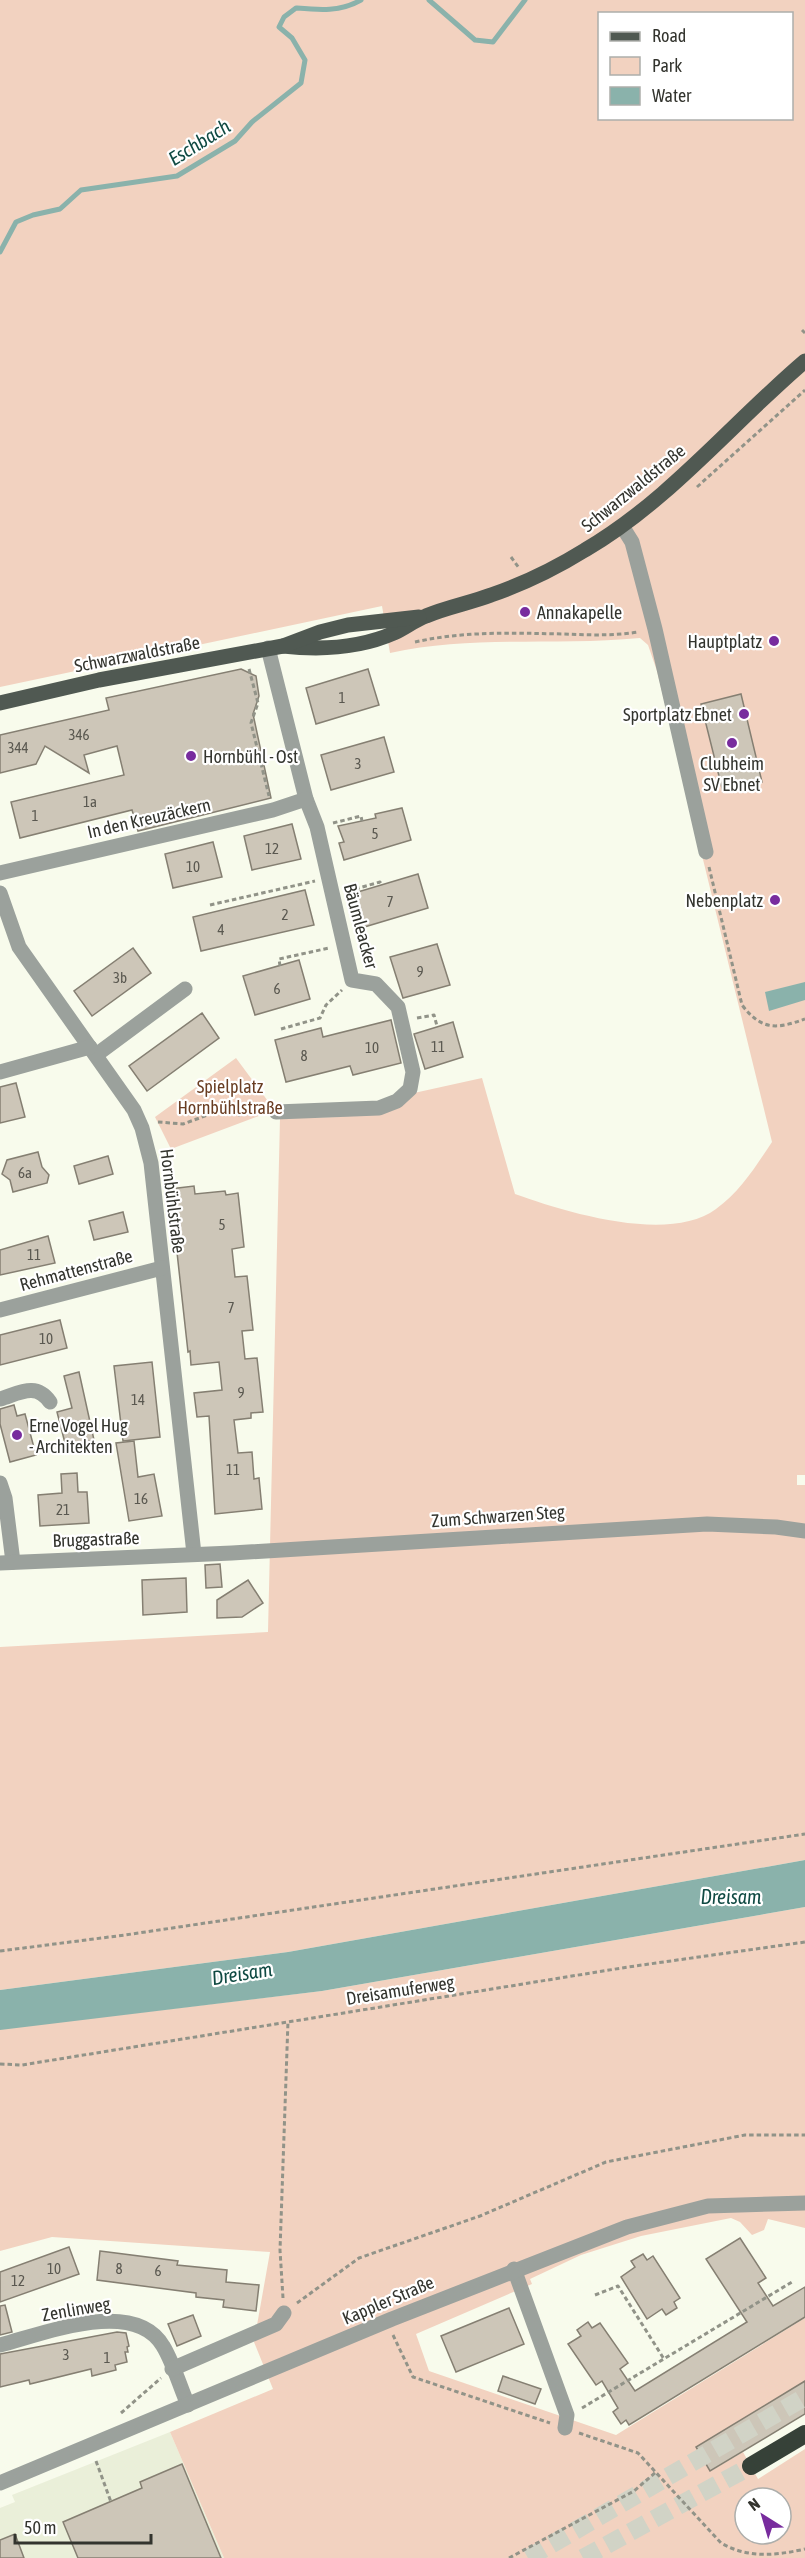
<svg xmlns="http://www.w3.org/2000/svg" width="805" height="2558" viewBox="0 0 805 2558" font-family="'Asap Condensed',sans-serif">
<rect width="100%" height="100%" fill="#f8fbec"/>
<path fill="#eaefd9" d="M170,2432L224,2558H0V2508L15,2502L12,2495Z"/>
<g fill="#f2d2c0" fill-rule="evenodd">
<path d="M0,0H805V1475H797V1485H805V1860L288,1952L0,1990V1647L268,1632L280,1118L340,1117L414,1093L482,1078L515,1194C565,1212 669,1244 716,1209C740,1192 756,1166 772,1142L657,671L648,645L640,638C556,646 473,635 390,653L382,606L0,687ZM600,14H792V118H600Z"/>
<path d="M236,1058L276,1112L264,1114L171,1149L155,1117Z"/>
<path d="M805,1907V2228L768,2219L764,2230L752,2235L740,2222L731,2218L641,2236L581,2255L530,2279L532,2284L416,2334L429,2371L616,2435L805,2318V2381L696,2447L711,2471L743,2452L758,2479L805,2449V2558H224L170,2432L273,2389L254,2342L270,2252L52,2237L0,2251V2029L322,1991ZM745,2498H781V2534H745Z"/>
</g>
<g fill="#8ab2ab">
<path d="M805,982V1000L769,1011L765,992Z"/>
<path d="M805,1860V1907L322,1991L0,2030V1990L288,1952Z"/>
</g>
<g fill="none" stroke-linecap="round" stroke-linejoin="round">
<g stroke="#8ab2ab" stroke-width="5">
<path d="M429,0L475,40L493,42L525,0"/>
<path d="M0,252L16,222L33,215L60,209L81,190L177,176L235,141L252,122L301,83L305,60L292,38L279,27L284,17L296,8C319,10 340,12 361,0"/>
</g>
</g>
<g fill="#cdc6b8" stroke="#857f72" stroke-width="1.5">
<path d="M241,669L256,676L259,696L253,714L271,798L138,831L132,810L20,838L11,802L124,775L117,746L84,755L89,773L45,746L36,764L0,773V735L109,710L106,698Z"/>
<path d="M368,669L379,705L316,724L306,688Z"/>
<path d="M741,694L762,782L723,792L701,704Z"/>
<path d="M384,737L394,772L331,790L321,755Z"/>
<path d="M402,808L411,840L344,860L339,843L344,842L338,826L376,818L375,814Z"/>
<path d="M292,824L301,859L252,870L244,836Z"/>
<path d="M213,842L222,877L173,888L165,854Z"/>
<path d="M418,874L428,908L361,928L351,894Z"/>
<path d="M305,890L314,925L201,951L193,917Z"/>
<path d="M437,944L450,985L403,998L390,957Z"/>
<path d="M133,948L151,973L92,1016L74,991Z"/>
<path d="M299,960L310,999L255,1015L243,976Z"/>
<path d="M202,1013L219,1038L147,1091L129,1066Z"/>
<path d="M391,1020L401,1063L353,1075L350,1066L286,1082L275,1040L321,1028L323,1037Z"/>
<path d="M453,1022L463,1057L425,1069L414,1034Z"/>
<path d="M16,1083L25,1117L0,1123V1087Z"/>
<path d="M38,1152L42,1167L49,1175L47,1183L13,1192L10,1180L2,1174L7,1160Z"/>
<path d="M108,1156L113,1174L79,1184L74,1166Z"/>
<path d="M194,1186L195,1194L225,1191L226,1195L238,1193L244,1247L232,1249L235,1277L247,1276L253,1330L242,1331L245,1359L257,1358L263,1412L251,1413V1418L234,1420L238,1453L252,1452L254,1479L259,1478L262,1509L215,1514L209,1416L197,1417L194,1393L222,1390L219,1362L191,1365L190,1351L188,1352L170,1189Z"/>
<path d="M123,1212L128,1232L94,1240L89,1221Z"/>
<path d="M48,1236L55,1263L0,1275V1250Z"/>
<path d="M60,1320L67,1348L0,1365V1335Z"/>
<path d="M152,1362L160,1437L123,1441L114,1366Z"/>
<path d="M79,1372L94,1440L66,1447L57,1412L72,1408L64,1376Z"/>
<path d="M14,1405L17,1416L25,1414L36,1455L10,1462L0,1424V1409Z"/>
<path d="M134,1441L138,1477L154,1474L162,1516L129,1521L116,1443Z"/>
<path d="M77,1473L78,1492H87L89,1523L40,1526L38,1495L62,1493L61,1474Z"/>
<path d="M220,1564L222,1587L206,1588L205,1565Z"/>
<path d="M186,1578L187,1612L143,1615L142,1580Z"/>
<path d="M248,1580L263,1603L242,1617L217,1618V1600Z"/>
<path d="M740,2238L766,2278L758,2283L773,2306L805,2287V2317L629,2425L626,2420L621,2424L613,2412L618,2408L602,2381L596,2385L568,2344L581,2336L577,2330L588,2322L592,2328L600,2323L628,2363L620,2369L635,2391L747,2322L706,2259Z"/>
<path d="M69,2247L79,2274L0,2302V2272Z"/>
<path d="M100,2251L178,2261L177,2265L227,2270L226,2282L259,2285L256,2311L223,2307L224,2300L196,2297V2293L97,2280Z"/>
<path d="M643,2254L647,2260L653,2256L680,2298L674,2302L677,2308L666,2315L662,2309L647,2319L621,2277L635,2267L631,2261Z"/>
<path d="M5,2305L12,2332L0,2335V2306Z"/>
<path d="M509,2308L524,2344L456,2372L441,2336Z"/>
<path d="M193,2315L201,2336L177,2346L168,2324Z"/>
<path d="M117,2332L126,2333L129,2346L127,2347L128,2352H125L127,2362L115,2365L116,2370L92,2376L91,2369L30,2384L29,2380L0,2387V2354Z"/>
<path d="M503,2376L541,2389L535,2404L498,2391Z"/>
<path d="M805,2381V2414L710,2471L696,2447Z"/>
<path d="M182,2464L221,2558H78L63,2522L142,2488L140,2482Z"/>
<path d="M15,2534L24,2558H0V2540Z"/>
</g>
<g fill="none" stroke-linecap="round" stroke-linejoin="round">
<g stroke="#d1d3c6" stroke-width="18" stroke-dasharray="18 9" stroke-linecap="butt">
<path d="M528,2558L805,2397"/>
<path d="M583,2558L751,2466"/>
</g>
<g stroke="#919388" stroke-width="3" stroke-dasharray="4.5 3" stroke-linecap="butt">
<path d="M802,330L805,333"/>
<path d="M697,487L805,390"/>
<path d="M618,495L624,503"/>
<path d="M511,557L519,568"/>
<path d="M415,642C464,631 513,633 564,634C588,635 613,636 638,632"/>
<path d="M249,669L258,703L251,723L269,796"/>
<path d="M333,823L361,816L362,821"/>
<path d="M709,867L742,1005C762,1031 777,1029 805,1019"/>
<path d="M348,891L380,882L382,885"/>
<path d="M210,905L315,881"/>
<path d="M280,966L279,959L329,948"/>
<path d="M417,1018L434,1015L437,1026"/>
<path d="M281,1029L320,1018L326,1005L342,990"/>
<path d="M158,1122L183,1124L216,1112L239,1115L253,1109L262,1110"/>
<path d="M0,1951L125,1935L805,1834"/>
<path d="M0,2064L22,2065L628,1967L805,1942"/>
<path d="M595,2295L618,2286L664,2359"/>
<path d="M283,2298L280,2250L288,2021"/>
<path d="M297,2303L359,2258L480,2216L606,2162L745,2135H805"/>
<path d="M393,2335L413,2377L550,2423"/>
<path d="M582,2408L792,2282"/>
<path d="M121,2413L161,2378"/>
<path d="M579,2433L638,2453L721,2543C747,2558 774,2556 805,2549"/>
<path d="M96,2461L111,2502"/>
<path d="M509,2558L634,2491L656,2472"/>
</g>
<g stroke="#9ba19c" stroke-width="15">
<path d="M622,526L632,542L655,629L706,852"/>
<path d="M268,648L306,799L317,827L352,980L376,984L398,1007L413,1072L410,1089L397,1101L379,1108L276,1112"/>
<path d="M0,873L273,810L306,799"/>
<path d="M0,893L19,947L134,1110L142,1128L151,1163L194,1554"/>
<path d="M96,1055L185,989"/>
<path d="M0,1072L90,1047"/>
<path d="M0,1310L162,1268"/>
<path d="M0,1399C20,1393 36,1382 50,1402"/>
<path d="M0,1483L5,1498L13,1562"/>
<path d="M0,1563L232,1553L707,1524L776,1527L805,1531"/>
<path d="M514,2269L567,2415L565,2428"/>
<path d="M0,2345C43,2334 134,2297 163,2346C173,2362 180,2387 188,2405"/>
<path d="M172,2369L276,2324L284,2313"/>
<path d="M0,2483L392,2319L627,2227L708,2206L805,2203"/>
</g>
<g stroke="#505952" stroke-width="15">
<path d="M283,646C319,650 360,648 394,633C405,628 415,620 426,616C447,607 470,603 491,595C523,584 556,568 585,550C669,501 732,423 805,361"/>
<path d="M0,703L99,680L283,646L320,632L348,625L419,617"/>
</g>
<path stroke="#364138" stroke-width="18" d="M751,2466L805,2434"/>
</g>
<g fill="#782c9e" stroke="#fff" stroke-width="2">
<circle cx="525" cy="612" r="6"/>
<circle cx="774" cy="641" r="6"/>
<circle cx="744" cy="714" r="6"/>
<circle cx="732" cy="743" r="6"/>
<circle cx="191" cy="756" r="6"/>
<circle cx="775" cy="900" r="6"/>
<circle cx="17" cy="1435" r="6"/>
</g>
<g text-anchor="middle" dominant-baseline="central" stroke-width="4.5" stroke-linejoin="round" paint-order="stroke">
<g font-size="15" fill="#5a5850">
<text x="342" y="697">1</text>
<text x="79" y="734">346</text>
<text x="18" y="747">344</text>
<text x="358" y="763">3</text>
<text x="90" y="801">1a</text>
<text x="35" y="815">1</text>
<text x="375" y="833">5</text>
<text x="272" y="848">12</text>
<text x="193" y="866">10</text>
<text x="390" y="901">7</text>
<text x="285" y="914">2</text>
<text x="221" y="929">4</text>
<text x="420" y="971">9</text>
<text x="120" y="977">3b</text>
<text x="277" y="988">6</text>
<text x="438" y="1046">11</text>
<text x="372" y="1047">10</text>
<text x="304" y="1055">8</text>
<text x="25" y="1172">6a</text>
<text x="222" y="1224">5</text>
<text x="34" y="1254">11</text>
<text x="231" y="1307">7</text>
<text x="46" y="1338">10</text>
<text x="241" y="1392">9</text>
<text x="138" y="1399">14</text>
<text x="233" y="1469">11</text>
<text x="141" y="1498">16</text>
<text x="63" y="1509">21</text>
<text x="54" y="2268">10</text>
<text x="119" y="2268">8</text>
<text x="158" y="2270">6</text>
<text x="18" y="2280">12</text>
<text x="66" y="2354">3</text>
<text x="107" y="2357">1</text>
</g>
<g font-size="18" fill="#33342e" stroke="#fff">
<text transform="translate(633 488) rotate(-39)">Schwarzwaldstraße</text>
<text transform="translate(137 654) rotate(-11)">Schwarzwaldstraße</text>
<text transform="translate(149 818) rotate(-13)">In den Kreuzäckern</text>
<text transform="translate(361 926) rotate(75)">Bäumleacker</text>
<text transform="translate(173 1201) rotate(83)">Hornbühlstraße</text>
<text transform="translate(76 1270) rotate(-15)">Rehmattenstraße</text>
<text transform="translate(498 1516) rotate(-4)">Zum Schwarzen Steg</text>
<text transform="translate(96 1539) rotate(-2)">Bruggastraße</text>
<text transform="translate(400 1990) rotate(-9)">Dreisamuferweg</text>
<text transform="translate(388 2300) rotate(-23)">Kappler Straße</text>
<text transform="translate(76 2309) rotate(-10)">Zenlinweg</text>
</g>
<g font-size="18" fill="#33342e" stroke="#fff" text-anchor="start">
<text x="537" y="612">Annakapelle</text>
<text x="762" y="641" text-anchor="end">Hauptplatz</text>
<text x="732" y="714" text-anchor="end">Sportplatz Ebnet</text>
<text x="203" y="756">Hornbühl - Ost</text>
<text x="732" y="763" text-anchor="middle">Clubheim<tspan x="732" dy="21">SV Ebnet</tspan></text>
<text x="763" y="900" text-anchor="end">Nebenplatz</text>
<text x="29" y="1425">Erne Vogel Hug<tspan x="29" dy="21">- Architekten</tspan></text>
</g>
<g font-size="18" fill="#693d22" stroke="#fff">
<text x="230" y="1086">Spielplatz<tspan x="230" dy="21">Hornbühlstraße</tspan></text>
</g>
<g font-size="20" font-style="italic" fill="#104a43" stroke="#fff">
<text transform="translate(199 142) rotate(-32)">Eschbach</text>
<text x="731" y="1896">Dreisam</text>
<text transform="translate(242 1973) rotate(-9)">Dreisam</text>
</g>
</g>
<rect x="598" y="12" width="195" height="108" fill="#ffffff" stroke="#adaeab" stroke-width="1.5"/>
<rect x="610" y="32" width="30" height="9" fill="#505952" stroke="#adaeab" stroke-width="1.5"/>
<text x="652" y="42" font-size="18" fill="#33342e">Road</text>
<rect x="610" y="57" width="30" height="18" fill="#f2d2c0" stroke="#adaeab" stroke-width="1.5"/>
<text x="652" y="72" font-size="18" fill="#33342e">Park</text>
<rect x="610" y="87" width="30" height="18" fill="#8ab2ab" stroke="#adaeab" stroke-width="1.5"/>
<text x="652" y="102" font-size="18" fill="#33342e">Water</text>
<g transform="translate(763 2516) rotate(323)"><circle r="28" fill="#ffffff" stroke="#adaeab" stroke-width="1.5"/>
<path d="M0-4.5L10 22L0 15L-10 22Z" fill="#782c9e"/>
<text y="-9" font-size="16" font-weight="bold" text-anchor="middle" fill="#33342e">N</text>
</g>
<path d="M15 2534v9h136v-9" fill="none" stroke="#33342e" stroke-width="3"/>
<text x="24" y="2534" font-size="18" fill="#33342e" stroke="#ffffff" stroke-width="4.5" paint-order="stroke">50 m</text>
</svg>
